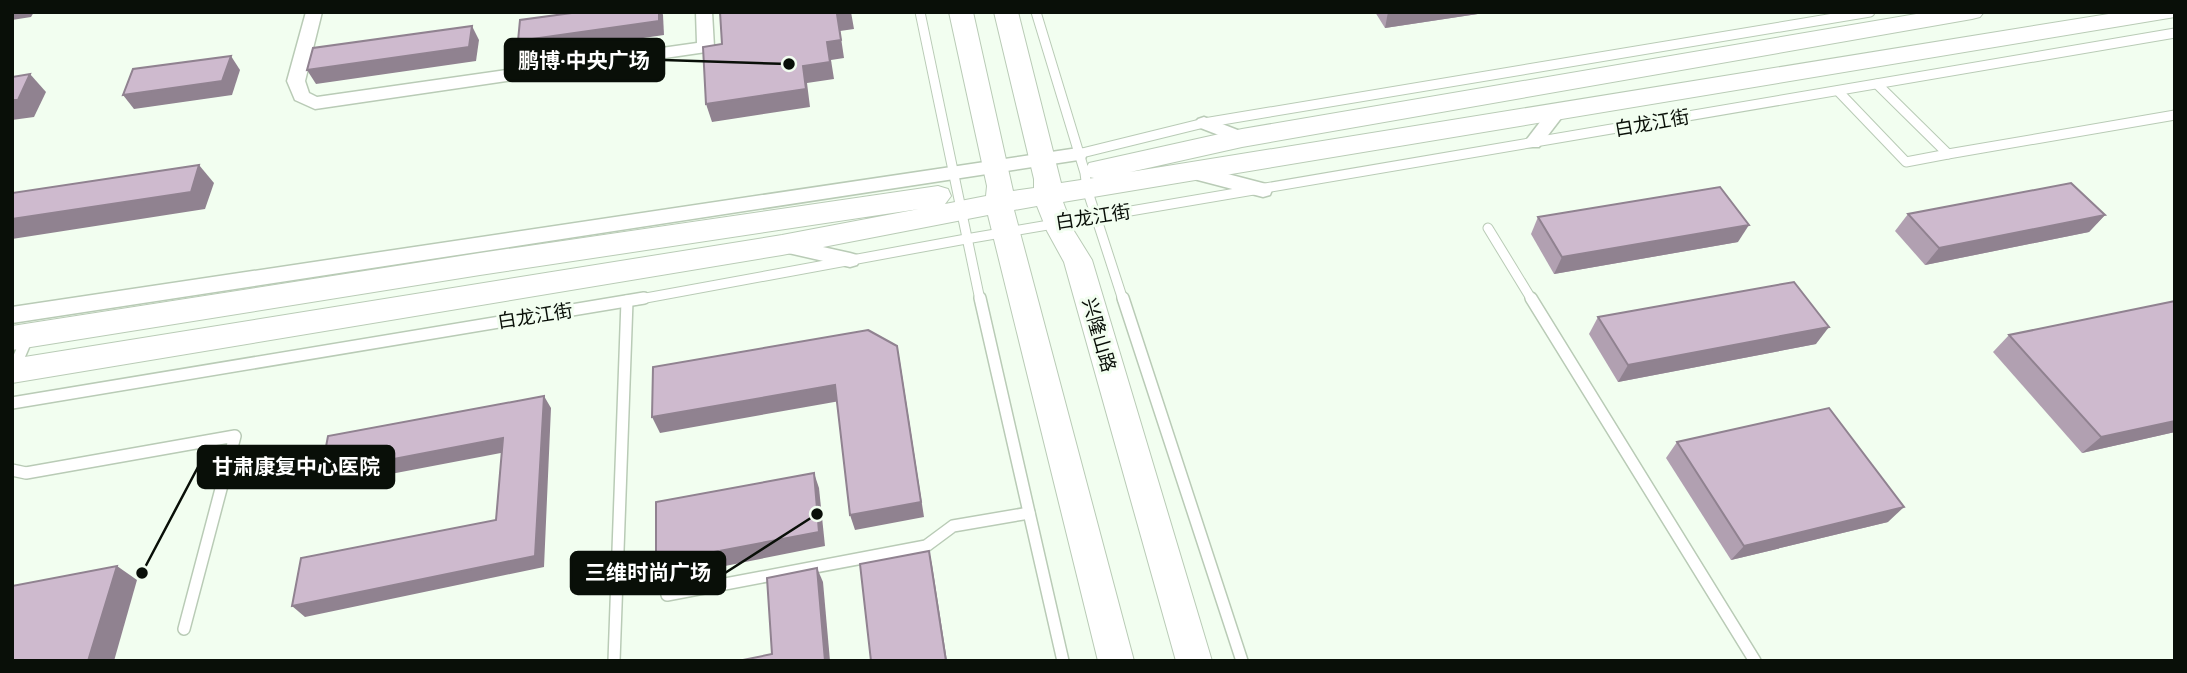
<svg xmlns="http://www.w3.org/2000/svg" width="2187" height="673" viewBox="0 0 2187 673" font-family="'DM Sans','Noto Sans SC',sans-serif">
<rect width="100%" height="100%" fill="#f2fef0"/>
<g fill="none" stroke-linecap="round" stroke-linejoin="round">
<defs>
<g id="lane-far1">
<path d="M920,12L980,300"/>
<path d="M1036,12L1085,173L1087,189L1123,300"/>
<path d="M1838,91L1906,162L1948,154L1877,84"/>
<path d="M1078,154L1204,123L1870,12"/>
<path d="M1948,154L2175,115"/>
<path d="M1488,228L1532,300"/>
<path d="M635,300L966,239L2175,33"/>
</g>
<g id="lane">
<path d="M980,298L1063,661"/>
<path d="M1123,298L1242,661"/>
<path d="M1531,298L1755,661"/>
<path d="M13,371L27,338"/>
<path d="M12,403L644,298"/>
<path d="M12,470L26,473L235,436L184,629"/>
<path d="M667,595L926,546L953,526L1029,513"/>
<path d="M614,661L627,301"/>
</g>
<g id="street">
<path d="M306,12H322L305,81L309,93L317,97L697,43L696,12H712L714,47L706,52L315,109L295,100L287,81Z"/>
<path d="M1556,107L1565,113L1562,117L1539,147H1527L1524,143L1527,139L1550,109Z"/>
<path d="M1204,117L1248,134L1251,138L1248,142L1242,144L1198,127L1195,123L1198,119Z"/>
<path d="M1078,148L1085,149L1087,154L1085,159L12,323V307Z"/>
<path d="M1197,166L1270,185L1272,190L1270,195L1263,197L1190,178L1188,173L1190,168Z"/>
<path d="M782,238L850,253L857,255L860,260L857,265L850,267L775,250L772,245L775,240Z"/>
</g>
<path id="secondary" d="M949,12H973L1013,191L1034,188V179L994,12H1018L1061,183L1094,178L1089,177L1085,170L1089,163L1242,129L1928,12H1984L1980,17L1972,19L1242,147L1130,172L2121,12H2175V17L1063,202L1074,231L1092,260L1212,661H1176L1064,262L1047,231L1037,206L1014,210L1134,661H1098L988,215L782,255L12,383V359L782,235L919,209L480,275L12,350V326L480,253L938,186L948,189L951,196L945,204L986,196L987,186Z"/>
</defs>
<use href="#lane-far1" stroke="#b9cbb6" stroke-width="11"/>
<use href="#lane" stroke="#b9cbb6" stroke-width="14"/>
<use href="#street" stroke="#b9cbb6" stroke-width="3"/>
<use href="#secondary" stroke="#b9cbb6" stroke-width="2"/>
<use href="#lane-far1" stroke="#fff" stroke-width="9"/>
<use href="#lane" stroke="#fff" stroke-width="11"/>
<use href="#street" fill="#fff" fill-rule="evenodd"/>
<use href="#secondary" fill="#fff" fill-rule="evenodd"/>
</g>
<g fill="#b1a0b1">
<path d="M1375,12H1491L1385,28Z"/>
<path d="M1908,214L2105,215L2089,232L1925,265L1895,231Z"/>
<path d="M1538,217L1738,242L1554,274L1531,234Z"/>
<path d="M2175,301V432L2082,453L1993,352L2009,335Z"/>
<path d="M1598,317L1816,344L1618,382L1589,334Z"/>
<path d="M1677,442L1888,522L1731,560L1666,458Z"/>
</g>
<g fill="#908290">
<path d="M12,12H34L31,17L12,20Z"/>
<path d="M659,12H662L663,15L664,35L525,55L518,41Z"/>
<path d="M851,12L854,29L840,31L844,58L831,60L834,79L807,83L810,107L712,122L706,104L803,66L837,14Z"/>
<path d="M1388,12H1491L1385,28Z"/>
<path d="M472,26L479,40L476,61L316,84L307,70Z"/>
<path d="M231,56L240,70L232,95L134,109L123,95Z"/>
<path d="M30,74L46,92L34,117L12,120V100Z"/>
<path d="M199,165L214,183L205,209L12,239V219Z"/>
<path d="M2105,215L2089,232L1925,265L1939,248Z"/>
<path d="M1749,225L1738,242L1554,274L1562,257Z"/>
<path d="M1829,327L1816,344L1618,382L1628,365Z"/>
<path d="M897,346L900,362L924,517L855,530L850,515Z"/>
<path d="M835,385L840,401L660,433L652,417Z"/>
<path d="M544,396L551,408L544,567L305,617L292,606L535,556Z"/>
<path d="M2175,421V432L2082,453L2101,437Z"/>
<path d="M503,438L511,451L333,485L321,473Z"/>
<path d="M814,473L819,488L825,546L665,578L656,563Z"/>
<path d="M1904,507L1888,522L1731,560L1744,546Z"/>
<path d="M929,551L932,565L947,661H946Z"/>
<path d="M117,566L137,580L114,661H88Z"/>
<path d="M817,568L823,582L830,661H825Z"/>
</g>
<g fill="#cebace" stroke="#908290" stroke-width="2">
<path d="M579,12H659V21L518,41L520,20Z"/>
<path d="M720,12H848L837,14L841,40L827,42L830,62L803,66L806,89L706,104L703,47L722,44Z"/>
<path d="M472,26L469,47L307,70L313,48Z"/>
<path d="M231,56L222,81L123,95L133,69Z"/>
<path d="M30,74L18,100H12V77Z"/>
<path d="M199,165L191,192L12,219V193Z"/>
<path d="M2071,183L2105,215L1939,248L1908,214Z"/>
<path d="M1720,187L1749,225L1562,257L1538,217Z"/>
<path d="M1794,282L1829,327L1628,365L1598,317Z"/>
<path d="M2175,301V421L2101,437L2009,335Z"/>
<path d="M868,330L897,346L921,502L850,515L835,385L652,417L653,367Z"/>
<path d="M544,396L535,556L292,606L301,558L496,520L503,438L321,473L328,436Z"/>
<path d="M1829,408L1904,507L1744,546L1677,442Z"/>
<path d="M814,473L819,532L656,563V502Z"/>
<path d="M929,551L946,661H871L860,564Z"/>
<path d="M117,566L88,661H12V586Z"/>
<path d="M817,568L825,661H738L772,654L767,578Z"/>
</g>
<g text-anchor="middle" dominant-baseline="central" stroke-width="6" stroke-linejoin="round" paint-order="stroke">
<g font-size="19" fill="#090f08" stroke="#f2fef0">
<text transform="translate(1652 123) rotate(-10)">白龙江街</text>
<text transform="translate(1093 217) rotate(-9)">白龙江街</text>
<text transform="translate(535 316) rotate(-9)">白龙江街</text>
<text transform="translate(1099 335) rotate(74)">兴隆山路</text>
</g>
</g>
<path fill="none" stroke="#090f08" stroke-width="2.5" d="M789 64L664 60M142 573L198 467M817 514L725 573"/>
<g fill="#090f08" stroke="#f2fef0" stroke-width="2.5">
<circle cx="789" cy="64" r="7"/>
<circle cx="142" cy="573" r="7"/>
<circle cx="817" cy="514" r="7"/>
</g>
<g fill="#090f08" stroke="#090f08" stroke-width="2.5">
<rect x="505" y="39" width="159" height="42" rx="7"/>
<rect x="198" y="446" width="196" height="42" rx="7"/>
<rect x="571" y="552" width="154" height="42" rx="7"/>
</g>
<g font-size="21" text-anchor="middle" font-weight="bold" fill="#fff">
<text x="584" y="68">鹏博·中央广场</text>
<text x="296" y="474">甘肃康复中心医院</text>
<text x="648" y="580">三维时尚广场</text>
</g>
<rect width="2187" height="673" fill="none" stroke="#090f08" stroke-width="28"/>
</svg>
